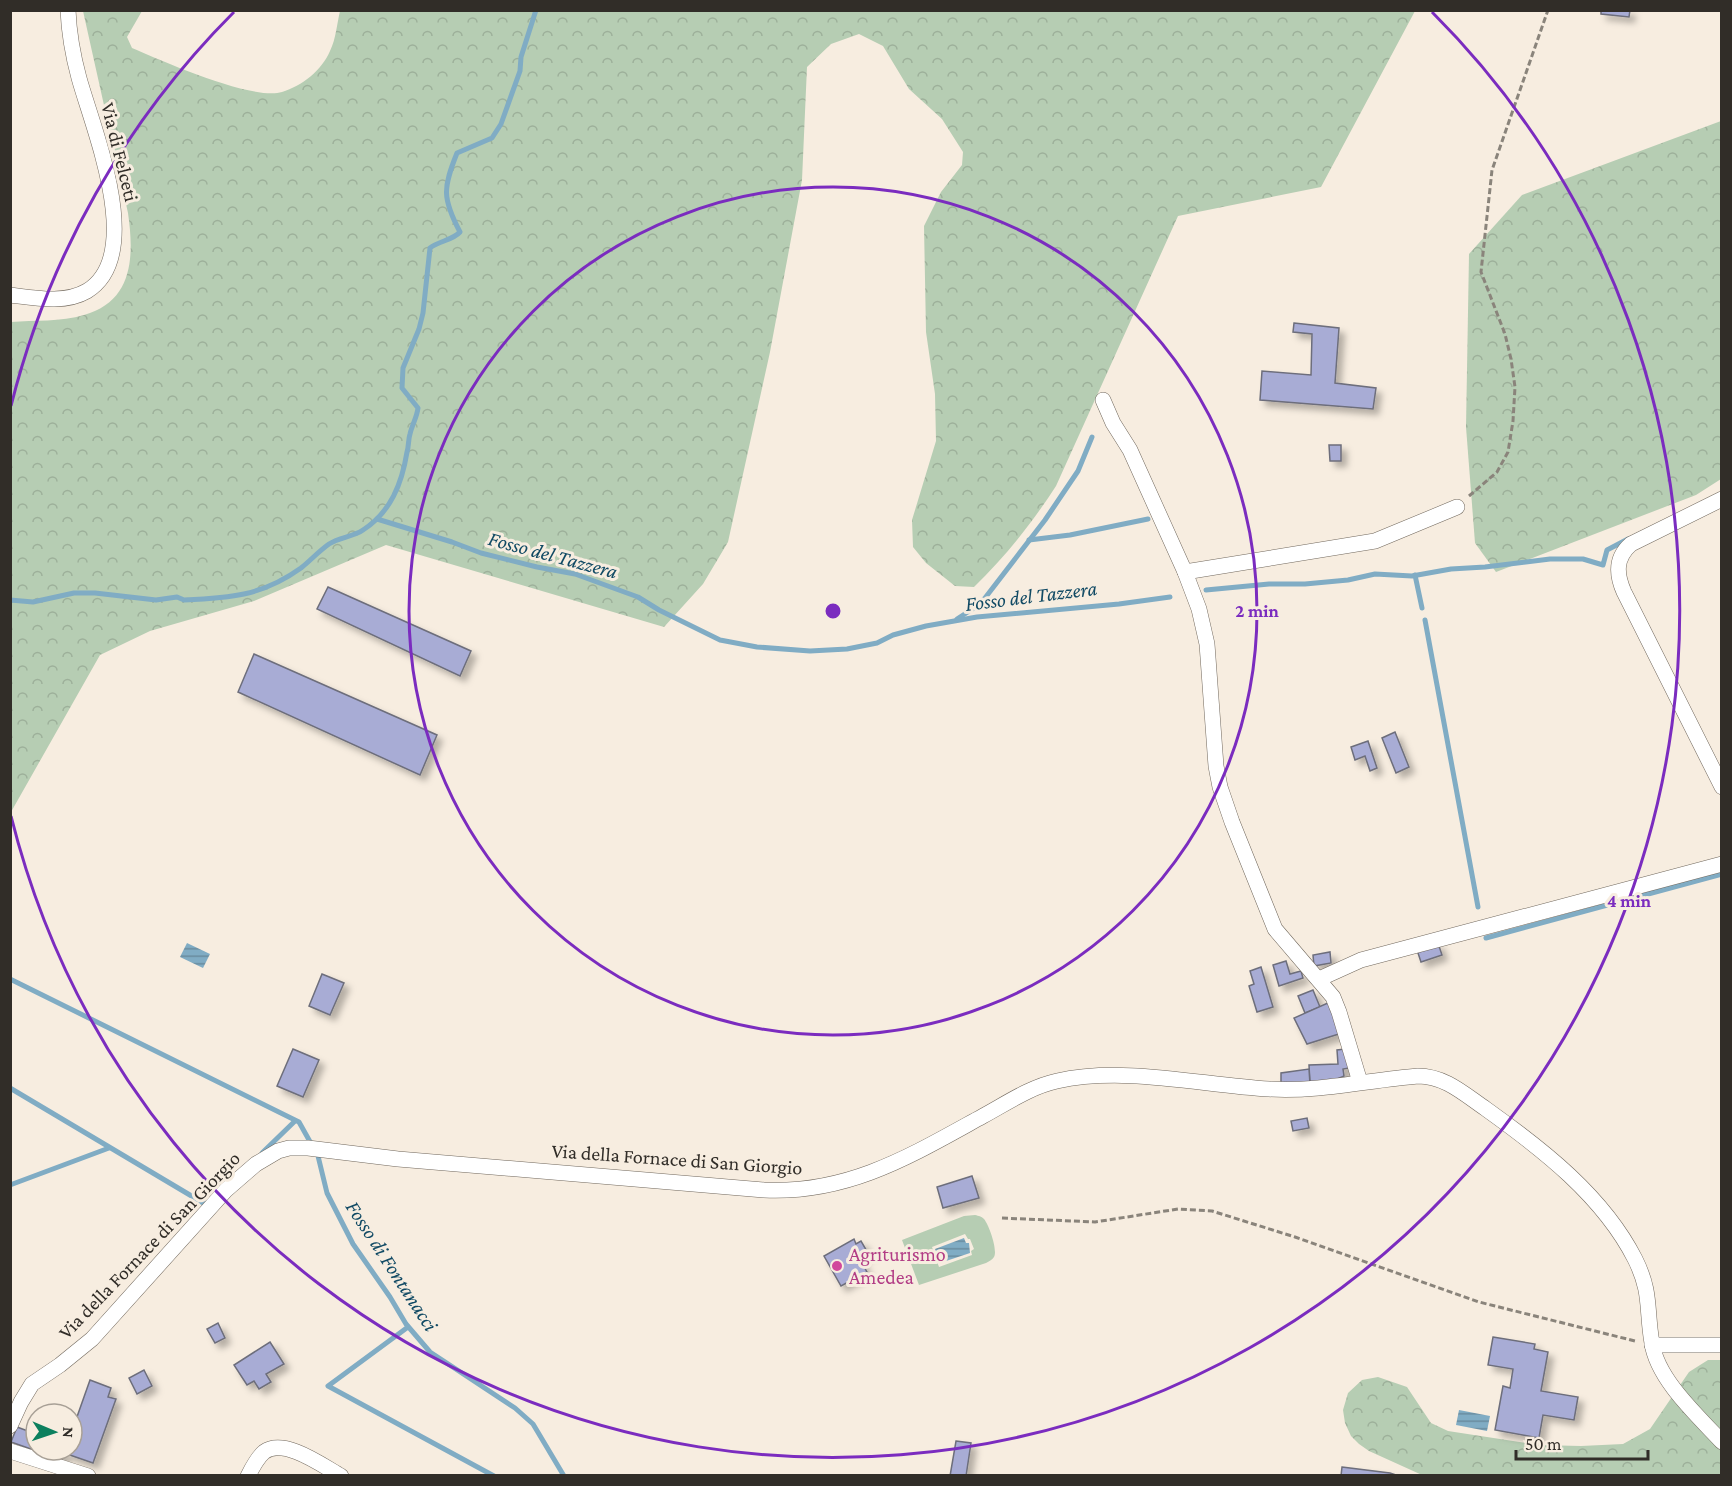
<svg xmlns="http://www.w3.org/2000/svg" width="1732" height="1486" viewBox="0 0 1732 1486" font-family="'Crimson Pro',serif">
<defs>
<pattern id="forest-crowns" width="20" height="18" patternUnits="userSpaceOnUse" patternTransform="scale(1.5)"><rect width="20" height="18" fill="#b6cdb3"/><path d="M2 6a3 3 0 1 1 6 0M12 15a3 3 0 1 1 6 0" fill="none" stroke="#9db09a"/></pattern>
<pattern id="water-rules" width="6" height="5" patternUnits="userSpaceOnUse" patternTransform="scale(1.5)"><rect width="6" height="5" fill="#80acc4"/><path d="M0 2.5h6" fill="none" stroke="#698c9f"/></pattern>
<filter id="shadow"><feDropShadow dx="5.5" dy="5.5" stdDeviation="3" flood-color="#0004"/></filter>
</defs>
<rect width="100%" height="100%" fill="#f7ede0"/>
<path fill="#b6cdb3" fill-rule="evenodd" d="M975,1215C979,1216 981,1216 984,1219C989,1225 998,1250 994,1257C992,1260 989,1261 986,1263L919,1285L902,1240L964,1216ZM965,1234L968,1239H970L974,1249L971,1251L972,1255L939,1267L932,1247Z"/>
<g fill="url(#forest-crowns)">
<path d="M83,11H142L127,37L132,48C162,61 253,101 282,92C302,86 322,70 330,51C336,39 337,23 340,11H1415L1321,187L1178,216L1056,486C1032,523 1006,556 974,587L955,586L926,563L913,547L912,520L936,441L935,394L926,332L924,226L941,192L962,165L963,152L942,119L909,89L883,46L859,34L831,44L807,67L802,180L770,352L728,542L703,584L664,627L386,545L254,601L150,631L100,655L11,812V322C34,320 61,322 84,315C134,301 134,255 128,213Z"/>
<path d="M1721,121V479L1696,495L1496,572L1475,543L1466,427L1469,254L1522,195Z"/>
<path d="M1708,1360H1721V1475H1422L1369,1451L1359,1444L1351,1436L1345,1423L1343,1410L1348,1393L1362,1380L1378,1377L1407,1387L1431,1423L1448,1431L1539,1445L1581,1446L1623,1444L1650,1429L1689,1372Z"/>
</g>
<g fill="url(#water-rules)">
<path d="M187,943L210,954L203,968L180,957Z"/>
<path d="M964,1238L966,1243H969L970,1253L940,1263L935,1249Z"/>
<path d="M1459,1410L1490,1416L1487,1431L1456,1425Z"/>
</g>
<g fill="none" stroke-linecap="round" stroke-linejoin="round">
<g stroke="#80acc4" stroke-width="5">
<path d="M377,519L452,542L481,553L537,567L575,574L638,597L659,610L720,640L757,647L810,651L847,649L877,643L893,635L926,626L977,617L1119,604L1170,597"/>
<path d="M1029,540L1070,535L1148,519"/>
<path d="M1415,575L1422,608"/>
<path d="M1206,590L1269,584H1305L1348,580L1375,574L1412,576L1451,569L1485,567L1550,559H1583L1603,565L1607,550L1628,539"/>
<path d="M10,600L33,602L74,593H95L156,600L177,597L184,600C230,598 262,596 301,568C311,560 319,551 329,544C340,537 353,537 363,530C391,512 402,483 407,452C409,446 408,440 410,434C412,425 417,417 418,408L402,388L403,368L419,329L423,313L430,248C439,241 453,240 460,232C442,198 443,188 457,153L492,138L501,124L520,71L521,57L536,10"/>
<path d="M957,619L977,606L985,598L1045,520L1078,471L1092,437"/>
<path d="M1425,620L1478,907"/>
<path d="M1486,938L1722,874"/>
<path d="M10,979L299,1122L318,1156L327,1193L353,1244L390,1297L406,1324L430,1352L515,1408L533,1424L564,1476"/>
<path d="M10,1088L205,1204L208,1201"/>
<path d="M262,1153L295,1121"/>
<path d="M10,1185L109,1148"/>
<path d="M408,1327L328,1386L494,1476"/>
</g>
</g>
<g fill="#a8acd5" stroke="#6d6e7b" stroke-width="1.5" filter="url(#shadow)">
<path d="M1601,10H1630L1629,17L1601,14Z"/>
<path d="M1294,323L1339,328L1335,383L1376,388L1373,409L1260,400L1262,371L1311,375L1312,334L1293,332Z"/>
<path d="M1329,445H1341V461H1330Z"/>
<path d="M328,587L471,651L460,676L317,609Z"/>
<path d="M254,654L437,735L420,775L238,692Z"/>
<path d="M1395,732L1409,767L1396,773L1382,738Z"/>
<path d="M1368,741L1377,768L1370,771L1365,756L1355,760L1351,747Z"/>
<path d="M1438,943L1442,955L1421,962L1417,950Z"/>
<path d="M1330,952L1331,963L1314,966L1313,955Z"/>
<path d="M1286,961L1290,974L1301,971L1303,978L1279,986L1273,965Z"/>
<path d="M1261,967L1273,1007L1257,1012L1249,986L1254,984L1250,971Z"/>
<path d="M322,974L344,983L330,1015L309,1006Z"/>
<path d="M1313,990L1320,1007L1305,1013L1298,996Z"/>
<path d="M1330,1002L1342,1033L1307,1044L1294,1018Z"/>
<path d="M293,1049L319,1060L303,1097L277,1086Z"/>
<path d="M1345,1049L1349,1068L1343,1069L1344,1076L1329,1083L1310,1084L1309,1065L1338,1064L1337,1050Z"/>
<path d="M1309,1069L1310,1084L1281,1085V1073Z"/>
<path d="M1307,1118L1309,1128L1293,1131L1291,1121Z"/>
<path d="M972,1176L979,1198L943,1208L937,1187Z"/>
<path d="M854,1239L856,1244L861,1241L868,1253L859,1258L867,1272L841,1286L824,1256Z"/>
<path d="M218,1323L225,1338L215,1343L207,1329Z"/>
<path d="M1493,1337L1535,1344L1534,1349L1548,1352L1541,1391L1578,1397L1574,1420L1543,1415L1539,1438L1495,1430L1503,1386L1510,1388L1513,1369L1488,1365Z"/>
<path d="M270,1342L284,1364L266,1374L271,1382L259,1389L254,1381L247,1385L234,1365Z"/>
<path d="M144,1370L152,1386L137,1394L129,1378Z"/>
<path d="M90,1380L111,1388L108,1397L116,1399L93,1463L64,1453L65,1450H72V1431Z"/>
<path d="M17,1427L36,1434V1450H65L62,1460L11,1442Z"/>
<path d="M956,1441L971,1443L966,1476H950Z"/>
<path d="M1342,1467L1390,1473L1399,1476H1341Z"/>
</g>
<g fill="none" stroke-linecap="round" stroke-linejoin="round">
<defs>
<g id="street">
<path d="M10,295C35,298 65,304 87,291C146,255 93,129 79,78C73,56 69,34 68,10"/>
<path d="M1103,400L1113,423L1130,450L1185,572L1199,609L1207,644L1216,766L1220,787L1232,822L1275,929L1333,997L1339,1012L1360,1082"/>
<path d="M1722,499L1631,544C1615,558 1616,574 1624,592L1722,787"/>
<path d="M1185,572L1375,541L1457,507"/>
<path d="M1319,979L1361,960L1722,864"/>
<path d="M1652,1345H1722"/>
<path d="M10,1426L21,1402L32,1384L60,1365L92,1339L226,1190L256,1164L278,1151L289,1148H308L398,1159L764,1190C849,1194 912,1155 983,1116C1007,1103 1030,1087 1057,1081C1124,1066 1201,1085 1269,1089C1319,1092 1369,1080 1418,1076C1445,1076 1464,1094 1486,1109C1542,1149 1603,1196 1635,1259C1652,1293 1646,1309 1652,1343C1657,1379 1697,1415 1722,1442"/>
<path d="M10,1451L88,1476"/>
<path d="M248,1476C252,1468 257,1458 264,1452C284,1437 323,1466 341,1476"/>
</g>
</defs>
<use href="#street" stroke="#71685d" stroke-width="16"/>
<g stroke="#8a847b" stroke-width="3" stroke-dasharray="6 3" stroke-linecap="butt">
<path d="M1469,496L1497,472L1508,452L1513,421L1515,387L1511,359L1505,334L1481,272L1492,170L1548,10"/>
<path d="M1002,1218L1095,1222L1178,1209L1212,1211L1295,1237L1479,1302L1635,1341"/>
</g>
<use href="#street" stroke="#fff" stroke-width="15"/>
</g>
<g fill="none" stroke="#7b2cbf" stroke-width="3">
<circle cx="833" cy="611" r="424"/>
<path d="M11 406A847 847 0 0 1 234 12M1432 12A847 847 0 1 1 11 816"/>
</g>
<circle fill="#d1479c" stroke="#f7ede0" stroke-width="2" cx="837" cy="1266" r="6"/>
<g text-anchor="middle" dominant-baseline="central" stroke-width="6" stroke-linejoin="round" paint-order="stroke">
<g font-size="20" fill="#312d28" stroke="#f7ede0">
<text transform="translate(120 152) rotate(76)">Via di Felceti</text>
<text transform="translate(677 1159) rotate(4)">Via della Fornace di San Giorgio</text>
<text transform="translate(149 1245) rotate(-46)">Via della Fornace di San Giorgio</text>
</g>
<g font-size="20" fill="#b23c85" stroke="#f7ede0" text-anchor="start">
<text x="849" y="1254">Agriturismo<tspan x="849" dy="23">Amedea</tspan></text>
</g>
<g font-size="21" font-style="italic" fill="#114a64" stroke="#f7ede0">
<text transform="translate(553 555) rotate(15)">Fosso del Tazzera</text>
<text transform="translate(1031 596) rotate(-7)">Fosso del Tazzera</text>
<text transform="translate(392 1266) rotate(57)">Fosso di Fontanacci</text>
</g>
</g>
<circle cx="833" cy="611" r="9" fill="#7b2cbf" stroke="#f7ede0" stroke-width="3"/>
<g font-size="18" text-anchor="middle" font-weight="bold" fill="#7b2cbf" stroke="#f7ede0" stroke-width="6" stroke-linejoin="round" paint-order="stroke">
<text x="1257" y="617">2 min</text>
<text x="1629" y="907">4 min</text>
</g>
<rect width="1732" height="1486" fill="none" stroke="#312d28" stroke-width="24"/>
<g transform="translate(54 1432) rotate(92)"><circle r="28" fill="#f7ede0" stroke="#a8a096" stroke-width="1.5"/>
<path d="M0-4.5L10 22L0 15L-10 22Z" fill="#0c805e"/>
<text y="-9" font-size="16" font-weight="bold" text-anchor="middle" fill="#312d28">N</text>
</g>
<path d="M1516 1450v9h132v-9" fill="none" stroke="#312d28" stroke-width="3"/>
<text x="1525" y="1450" font-size="18" fill="#312d28" stroke="#f7ede0" stroke-width="4.5" paint-order="stroke">50 m</text>
</svg>
